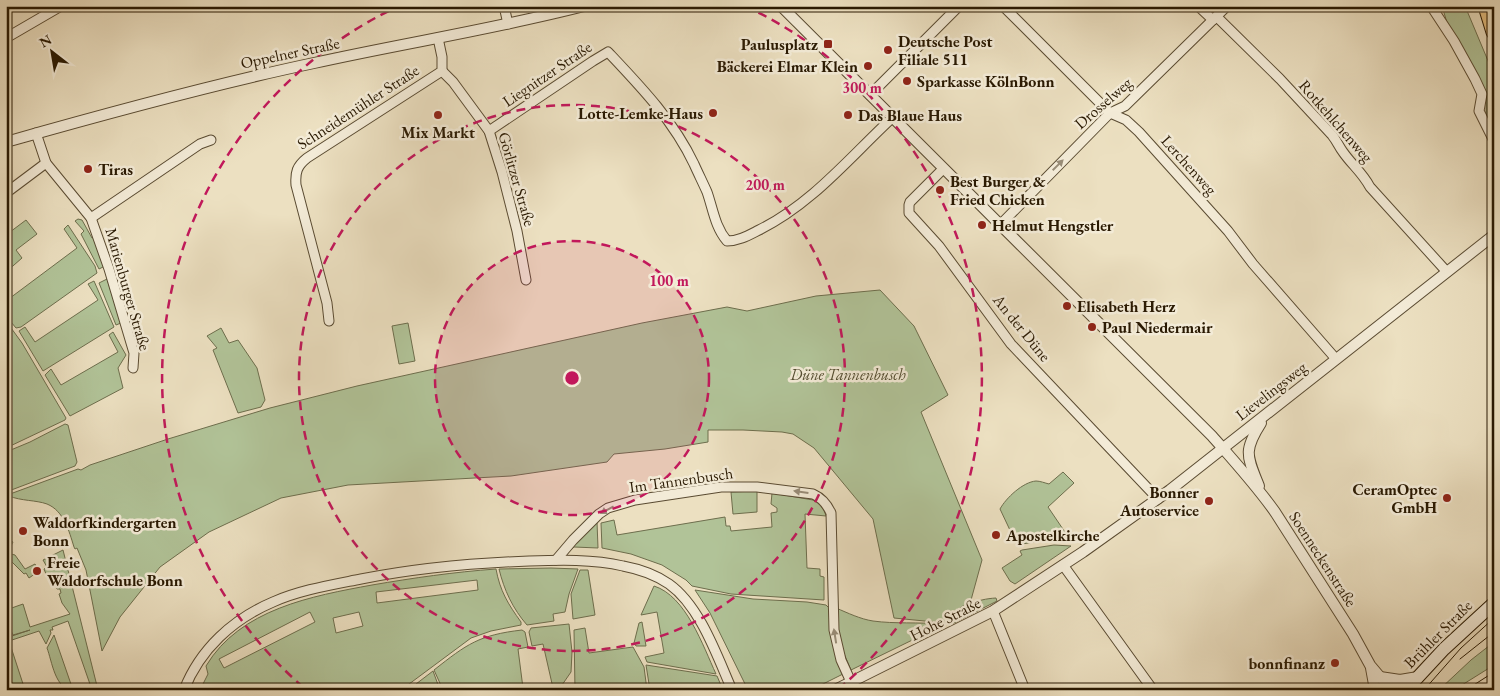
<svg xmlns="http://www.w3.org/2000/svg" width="1500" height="696" viewBox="0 0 1500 696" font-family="'EB Garamond',serif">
<rect width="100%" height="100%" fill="#ece0c1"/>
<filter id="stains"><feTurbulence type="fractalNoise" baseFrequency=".004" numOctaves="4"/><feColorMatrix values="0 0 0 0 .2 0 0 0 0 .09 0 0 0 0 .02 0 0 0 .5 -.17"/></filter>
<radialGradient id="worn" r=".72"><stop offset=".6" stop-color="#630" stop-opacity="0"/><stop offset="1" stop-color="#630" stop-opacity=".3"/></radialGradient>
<g fill="#b1c398" stroke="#6d6e4d" fill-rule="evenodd">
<path d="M1442,6H1465L1494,75V135L1486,118V97L1484,90L1448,26Z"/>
<path d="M78,219L82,220L92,238L94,237L105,266L99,269L81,234L84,231L75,221Z"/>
<path d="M26,220L37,234L16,250L22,258L6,272V235Z"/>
<path d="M68,225L95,266L97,273L21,327L16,328L6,316V301L77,248L64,229Z"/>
<path d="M107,279L121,323L116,325L99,283Z"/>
<path d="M94,281L114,327L43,371L19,331L25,327L35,342L98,300L88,284Z"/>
<path d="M880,290L914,326L948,395L921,412L982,560L971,600L956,611L945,623L894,618L873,519L814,448L793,434L782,432L743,430H708V442L665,449L614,454L607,462L511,476L348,485L281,498L209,532L160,567L120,617L102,651L86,570L77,548L75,549L74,547C69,531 64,511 47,504C36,500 21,501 9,496L10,494L78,469L81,470L90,465L168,439L270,408L357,386L642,323L727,307L747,311L816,296Z"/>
<path d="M6,321L22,343L66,418L65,420L6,448Z"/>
<path d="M408,323L415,361L399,364L392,326Z"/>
<path d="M221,328L229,343L238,340L257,368L265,400L261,407L238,413L213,350L217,348L207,336Z"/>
<path d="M113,332L126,355L118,368L123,388L70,416L45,375L51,369L61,385L118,352L109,335Z"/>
<path d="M65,424L68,425L77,462L75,466L6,492V452L30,442Z"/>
<path d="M1063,472L1074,483L1048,507L1071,541H1039L1017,545L1000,509C1006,498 1023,482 1036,481C1040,481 1045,483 1049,484Z"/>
<path d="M757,491V512L733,514L731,492Z"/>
<path d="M772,493L813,500C820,503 824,509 826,516L805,514L807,568L820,569V576L824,577V600L731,594L692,586L686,580L662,565L631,554L602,548L601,523L614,520L617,535L725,517L726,526H730L731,531L772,527L771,513L777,512V508L771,504Z"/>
<path d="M597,522L598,548L574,547L567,553L581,537Z"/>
<path d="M6,537L13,542L9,550L11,554L15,555L25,569L35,564L39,571L29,578L26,573L24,574L6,556Z"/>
<path d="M1054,545L1071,546L1015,584L1010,581L1002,568L1022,555L1020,551L1022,550Z"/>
<path d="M63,550L98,690H92L68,621L52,627L53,630H50L51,633L46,644L39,631L9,641L25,690H6V638L30,630L13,635L6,620V610L23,604L30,627L70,614L62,603L59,594L61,593L60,589H57L54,579L59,577L48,579L44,569L47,567L43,560Z"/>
<path d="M551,568L578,569L569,594L565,612L553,614L554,621L527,625C513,609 504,590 499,569Z"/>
<path d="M496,569C500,591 508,604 521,622V625L491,631L471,638L401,690H200L208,674L206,666C240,609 312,596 372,585C413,578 454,572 496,569ZM477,580L478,590L377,603L376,592ZM310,612L315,622L224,668L219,659ZM359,612L363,626L336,633L333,618Z"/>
<path d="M580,570H588L595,615L573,619L571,594Z"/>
<path d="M654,586C686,596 703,646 716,674L647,662L645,657L664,653L657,612L641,615Z"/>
<path d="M695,590L753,599L807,602L826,605L829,608C830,634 834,650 843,674L811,690H748L710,613Z"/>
<path d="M996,598L997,601L952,624L950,623C959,606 977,599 996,598Z"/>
<path d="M836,608C848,613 860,619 873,621C895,624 918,622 941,624V626L851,670L839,642Z"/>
<path d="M642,622L646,646H636L634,643L639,623Z"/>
<path d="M569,624L572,652L571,672L562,685L553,688L543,644L532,646L529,632L531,628Z"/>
<path d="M585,628L589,653L633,647L644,667L647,690H575L574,630Z"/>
<path d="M522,630L525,632L528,647L518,649L523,688L534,687V690H443L434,670C467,644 479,635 522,630Z"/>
<path d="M54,635L73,690C55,690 52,661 47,648Z"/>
<path d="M1494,642V665L1454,690H1439L1471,660Z"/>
<path d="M646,665L717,676L723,690H650Z"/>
<path d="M433,671L440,690H419L416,684Z"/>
</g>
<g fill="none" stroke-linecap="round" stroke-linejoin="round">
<defs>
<g id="minor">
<path d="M504,6L508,24"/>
<path d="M1003,6L1110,113L1126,120L1139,132L1228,231L1253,264L1336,359"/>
<path d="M1198,6L1213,20"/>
<path d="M1431,6L1454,41L1475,79L1482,94L1479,111L1494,141"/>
<path d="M1217,17L1280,79L1332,135C1337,141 1339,147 1343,152C1352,165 1362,172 1370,187L1447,272"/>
<path d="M6,38L61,6"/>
<path d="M442,71L453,82L489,131L502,172L517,231L526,280"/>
<path d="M870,95L959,6"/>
<path d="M489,131L593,61L608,52C641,87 673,120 694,164C698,173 703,183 707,192C713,209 715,227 727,241C739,241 749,235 759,230C812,204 850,157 892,118"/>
<path d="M36,133L46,163L91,218L109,269L134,353L133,368"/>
<path d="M943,169L910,202L909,205V213L939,246L1011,344L1158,499"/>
<path d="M6,193L46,163"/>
<path d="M91,218L200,144L211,140"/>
<path d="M1000,225L1110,113L1125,106L1227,6"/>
<path d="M329,321L327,303L296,185C295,172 297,166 307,158L442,71V57L438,38"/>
<path d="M556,560L573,540L599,514L608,508L635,500L721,487H757L813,494C822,498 827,504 831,513L834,630L841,660L851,682"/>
<path d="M1063,565L1153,690"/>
<path d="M993,611L1025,690"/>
<path d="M184,690C200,649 233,619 273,602C300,590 331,585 361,579C417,568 471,563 529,561C560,560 593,559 623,566C639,569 656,575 669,584C700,606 717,656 732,690"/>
</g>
<g id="tertiary">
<path d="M781,6L1212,436C1234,461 1256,485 1275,512L1353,634L1370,665L1391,690"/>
<path d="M6,142C108,113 210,85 314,63C404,43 495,29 584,6"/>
<path d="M1259,486C1247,456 1243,451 1261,423"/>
<path d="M1371,668L1375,690"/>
<path d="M1380,677L1400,680L1418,677"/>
<path d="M835,690L993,611L1083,552L1170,490L1494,235"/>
</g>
<path id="secondary" d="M1406,690L1444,649L1494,603"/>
<path id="motorway" d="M1486,6L1494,32"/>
</defs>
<use href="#minor" stroke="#5a4b32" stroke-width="11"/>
<use href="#tertiary" stroke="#5a4b32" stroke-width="12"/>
<use href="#secondary" stroke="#291902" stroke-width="14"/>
<use href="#motorway" stroke="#291902" stroke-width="17"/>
<use href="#minor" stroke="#f3ebd7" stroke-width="9"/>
<use href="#tertiary" stroke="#f3ebd7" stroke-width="10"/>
<use href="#secondary" stroke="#f3ebd7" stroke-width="12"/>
<use href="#motorway" stroke="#e6c080" stroke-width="15"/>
<g stroke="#291902" stroke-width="1">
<path d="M1460,659L1494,632"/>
<path d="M1424,690L1461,648L1494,618"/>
<path d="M1466,690L1494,672"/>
</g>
</g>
<defs><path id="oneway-solid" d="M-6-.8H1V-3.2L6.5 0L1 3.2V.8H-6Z" transform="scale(1.25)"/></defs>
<g fill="#988c77">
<use href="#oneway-solid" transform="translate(1058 165) rotate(-45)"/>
<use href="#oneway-solid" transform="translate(801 492) rotate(-172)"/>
<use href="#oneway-solid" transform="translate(607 510) rotate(151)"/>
<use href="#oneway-solid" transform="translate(835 636) rotate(-99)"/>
</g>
<circle cx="572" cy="378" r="137" fill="#c2185b" fill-opacity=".12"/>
<g fill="none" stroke="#c2185b" stroke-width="2.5" stroke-dasharray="9 6">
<circle cx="572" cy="378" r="137"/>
<circle cx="572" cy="378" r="273"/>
<path d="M303 687A410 410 0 0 1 399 6M745 6A410 410 0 0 1 841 687"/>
</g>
<g fill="#8f2418" stroke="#f3ebd7" stroke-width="2">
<rect x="823" y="39" width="10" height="10" rx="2.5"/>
<circle cx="888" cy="50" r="5"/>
<circle cx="868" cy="66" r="5"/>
<circle cx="907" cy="81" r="5"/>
<circle cx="713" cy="113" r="5"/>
<circle cx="438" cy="115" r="5"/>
<circle cx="848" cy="115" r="5"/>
<circle cx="88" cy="169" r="5"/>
<circle cx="940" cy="190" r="5"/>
<circle cx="982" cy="225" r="5"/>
<circle cx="1067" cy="306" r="5"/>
<circle cx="1092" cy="327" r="5"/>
<circle cx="1447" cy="498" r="5"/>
<circle cx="1209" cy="501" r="5"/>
<circle cx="23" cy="531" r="5"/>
<circle cx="996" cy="535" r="5"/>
<circle cx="37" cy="571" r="5"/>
<circle cx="1335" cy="663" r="5"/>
</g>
<g text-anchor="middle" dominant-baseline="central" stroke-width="5" stroke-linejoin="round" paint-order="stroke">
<g font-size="16" font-weight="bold" fill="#291902" stroke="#f3ebd7" text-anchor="start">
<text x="898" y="41">Deutsche Post<tspan x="898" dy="18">Filiale 511</tspan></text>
<text x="818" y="44" text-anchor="end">Paulusplatz</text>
<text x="858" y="66" text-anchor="end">Bäckerei Elmar Klein</text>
<text x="917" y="81">Sparkasse KölnBonn</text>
<text x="703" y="113" text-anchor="end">Lotte-Lemke-Haus</text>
<text x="858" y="115">Das Blaue Haus</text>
<text x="438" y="132" text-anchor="middle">Mix Markt</text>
<text x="98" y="169">Tiras</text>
<text x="950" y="181">Best Burger &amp;<tspan x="950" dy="18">Fried Chicken</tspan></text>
<text x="992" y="225">Helmut Hengstler</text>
<text x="1077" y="306">Elisabeth Herz</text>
<text x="1102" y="327">Paul Niedermair</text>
<text x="1437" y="489" text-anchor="end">CeramOptec<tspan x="1437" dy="18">GmbH</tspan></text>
<text x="1199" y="492" text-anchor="end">Bonner<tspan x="1199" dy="18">Autoservice</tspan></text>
<text x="33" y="522">Waldorfkindergarten<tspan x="33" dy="18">Bonn</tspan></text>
<text x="1006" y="535">Apostelkirche</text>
<text x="47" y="562">Freie<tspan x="47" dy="18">Waldorfschule Bonn</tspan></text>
<text x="1325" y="663" text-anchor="end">bonnfinanz</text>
</g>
<g font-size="16" fill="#291902" stroke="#f3ebd7">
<text transform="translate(290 53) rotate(-12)">Oppelner Straße</text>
<text transform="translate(547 74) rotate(-34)">Liegnitzer Straße</text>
<text transform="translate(1103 103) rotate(-41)">Drosselweg</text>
<text transform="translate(358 107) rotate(-33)">Schneidemühler Straße</text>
<text transform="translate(1336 121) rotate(49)">Rotkehlchenweg</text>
<text transform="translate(1189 165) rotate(48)">Lerchenweg</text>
<text transform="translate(517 179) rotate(74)">Görlitzer Straße</text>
<text transform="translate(128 289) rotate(74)">Marienburger Straße</text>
<text transform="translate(1022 328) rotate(51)">An der Düne</text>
<text transform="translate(1271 391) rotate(-38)">Lievelingsweg</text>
<text transform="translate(681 480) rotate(-8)">Im Tannenbusch</text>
<text transform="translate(1323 559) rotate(57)">Soenneckenstraße</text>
<text transform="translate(945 619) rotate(-27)">Hohe Straße</text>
<text transform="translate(1438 634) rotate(-45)">Brühler Straße</text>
</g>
<g font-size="16" font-style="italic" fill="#524c2f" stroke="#f3ebd7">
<text x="848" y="374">Düne Tannenbusch</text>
</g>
</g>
<circle cx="572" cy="378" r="8" fill="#c2185b" stroke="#f3ebd7" stroke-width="2.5"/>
<g font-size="15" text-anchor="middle" font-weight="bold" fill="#c2185b" stroke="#f3ebd7" stroke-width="5" stroke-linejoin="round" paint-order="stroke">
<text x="862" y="93">300 m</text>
<text x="765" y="190">200 m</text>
<text x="669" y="286">100 m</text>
</g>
<rect width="1500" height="696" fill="none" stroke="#ece0c1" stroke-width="25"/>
<rect x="8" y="8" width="1485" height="681" fill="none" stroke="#291902" stroke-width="2.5"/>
<rect x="12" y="12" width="1475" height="671" fill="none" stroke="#291902"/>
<g transform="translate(52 52) rotate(329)" stroke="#f3ebd7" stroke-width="4" paint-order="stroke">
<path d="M0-4L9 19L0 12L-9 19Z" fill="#291902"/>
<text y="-8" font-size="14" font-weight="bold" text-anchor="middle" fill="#291902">N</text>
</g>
<rect width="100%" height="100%" filter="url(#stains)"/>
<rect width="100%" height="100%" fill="url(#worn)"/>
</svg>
